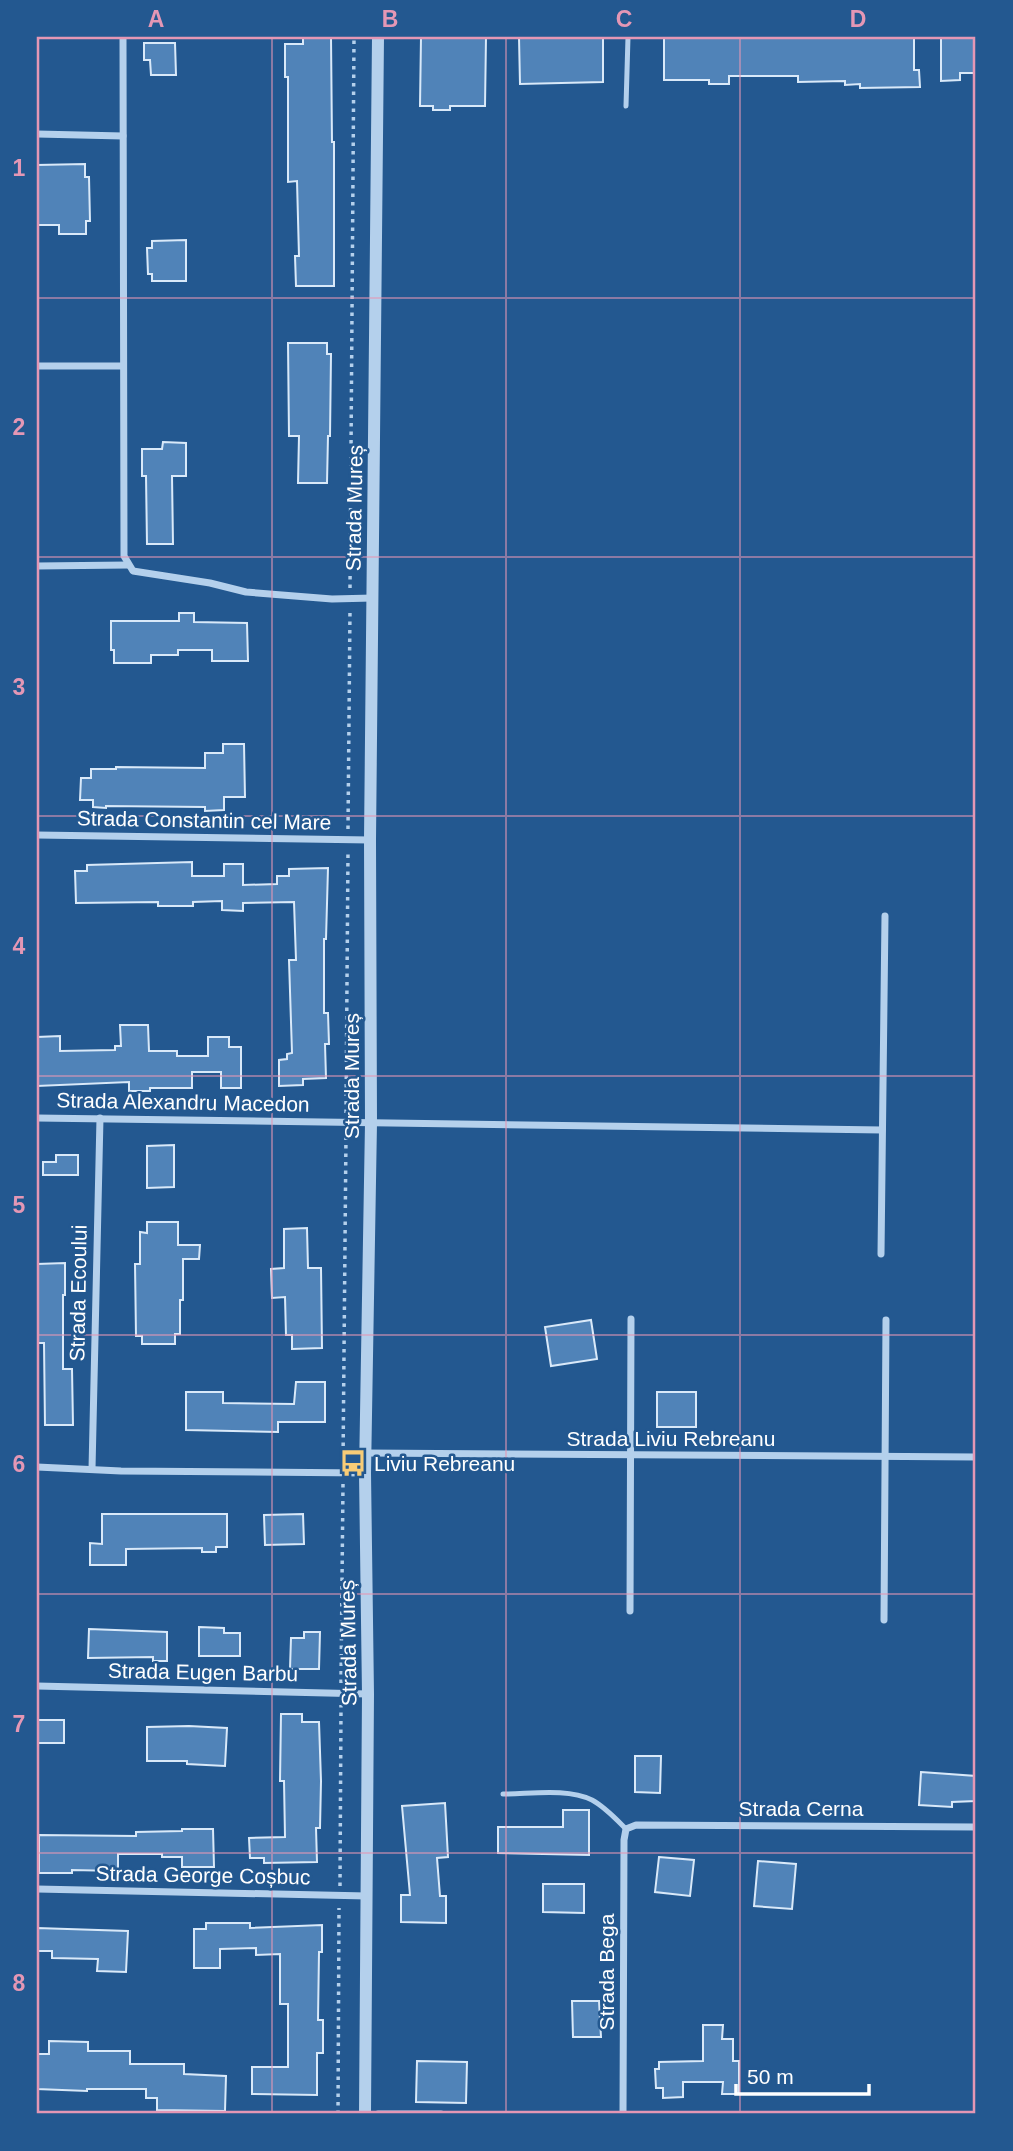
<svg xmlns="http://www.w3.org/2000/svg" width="1013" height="2151" viewBox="0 0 1013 2151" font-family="Arial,sans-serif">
<rect width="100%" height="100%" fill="#235890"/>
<g fill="#5083b8" stroke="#d9e9f9" stroke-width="2">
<path d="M303,37H331L332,142H334V286H296L295,256H299L297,181L288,182V77H285V44H303Z"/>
<path d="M421,37H486L485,106H450V110H433V106H420Z"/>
<path d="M519,37H603V82L520,84Z"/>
<path d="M664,37H914V70H919L920,87L860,88V84L845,85V81L798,82V76H729V84H709V80H664Z"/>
<path d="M941,37H976V73H960V80L941,81Z"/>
<path d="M144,43H175L176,75H151L150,60H144Z"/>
<path d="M85,164V177H89L90,221H86V234H59V225H37V165Z"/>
<path d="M186,240V281H152V274H148L147,248H152V241Z"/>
<path d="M288,343H327V354H331L330,436H328L327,483H298L299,436H289Z"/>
<path d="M163,442L186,443V476H172L173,544H147L146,476H142V449H162Z"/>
<path d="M179,613H194V622L247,623L248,661H212V650H178V655H151V663H114V650H111V621H179Z"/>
<path d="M223,744H244L245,797H224V810L205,811V807L106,806V808L93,807V800H80L81,778H91V769H116V767L205,768V753H223Z"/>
<path d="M192,862V876H224V864H243V885L277,884V876H289V869L328,868L326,939H324V1013H328L329,1044H325L326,1078L303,1079V1085L279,1086V1060L287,1059V1054L292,1053L289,960H296L294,902L243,903V911L222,910V901L193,902V906H158V902L76,903L75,871H87V865Z"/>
<path d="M120,1025H148L149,1051H177V1056H208V1037H229V1047H241V1088H221V1072H192V1088H150V1091H129V1082L37,1086V1037L60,1036V1051L115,1050V1046H121Z"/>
<path d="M174,1145V1187L147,1188V1146Z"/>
<path d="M56,1155H78V1175H43V1162H56Z"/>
<path d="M147,1222H178V1245H200L199,1259H183V1300H180V1334H175V1344H142V1336H136L135,1264H140V1232L147,1233Z"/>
<path d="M307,1228L308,1268H321L322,1348L292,1349V1335H286L285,1297L272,1298L271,1269L284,1268V1229Z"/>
<path d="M65,1263V1295H63V1369H72L73,1425H45L44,1343H37V1264Z"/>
<path d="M591,1320L597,1359L551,1366L545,1327Z"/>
<path d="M296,1382H325V1422H278V1432L186,1430V1392H223V1403L294,1404Z"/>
<rect x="657" y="1392" width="39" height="35"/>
<path d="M102,1514H227V1547H216V1552H202V1548L126,1549V1565H90V1543L102,1544Z"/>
<path d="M303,1514L304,1544L265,1545L264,1515Z"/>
<path d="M199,1627L224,1628V1633H240V1656H199Z"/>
<path d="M89,1629L167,1632V1661H153V1657L88,1658Z"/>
<path d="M304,1632H320L319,1669H290L291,1638H304Z"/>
<path d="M281,1714H302V1722H319L321,1781L320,1828H316L317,1862L264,1863V1858H250L249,1838L285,1837L284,1781H280Z"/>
<rect x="37" y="1720" width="27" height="23"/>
<path d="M189,1726L227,1728L225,1766L187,1764V1761H147V1727Z"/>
<path d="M635,1756H661L660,1793L635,1792Z"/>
<path d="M921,1772L976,1776V1801L952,1802V1807L919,1805Z"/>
<path d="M445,1803L448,1857L437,1858L440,1896H446V1923L401,1922V1895H410L402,1806Z"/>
<path d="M563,1810H589V1855L498,1853V1827H563Z"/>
<path d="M182,1829H213L214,1867H182V1857H162V1854H118V1871L72,1870V1873H39V1835L136,1836V1832L182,1831Z"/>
<path d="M659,1857L694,1860L690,1896L655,1892Z"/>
<path d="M758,1861L796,1864L792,1909L754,1906Z"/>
<path d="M543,1884H584V1913L543,1912Z"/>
<path d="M206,1923H250V1928L322,1925V1952H319L318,2020H323V2053H317V2095L252,2094V2067H288V2004H280V1954L256,1955V1948L220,1949V1968H194V1929H206Z"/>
<path d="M37,1928L128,1931L126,1972L97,1971L98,1959L52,1958V1951H37Z"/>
<path d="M572,2001H599L601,2037H573Z"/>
<path d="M703,2025H723L722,2039H733V2061H739V2094H722L723,2082H683V2097L663,2098V2088H656L655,2069H659V2062L703,2061Z"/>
<path d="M49,2041L88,2042V2051H130V2064H184V2074L226,2076L225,2111L157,2110V2098H146V2089H87V2091L37,2089V2054H49Z"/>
<path d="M417,2061L467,2062L466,2103L416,2102Z"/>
</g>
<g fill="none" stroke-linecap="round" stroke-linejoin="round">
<g stroke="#b4d0ec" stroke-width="3.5" stroke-dasharray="3.5 5" stroke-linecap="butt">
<path d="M350,588L354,37"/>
<path d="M348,829L350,609"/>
<path d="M346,1113L348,851"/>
<path d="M343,1463L346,1134"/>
<path d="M341,1683L343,1484"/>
<path d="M340,1886L341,1705"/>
<path d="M338,2114L339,1908"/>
</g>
<g stroke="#b4d0ec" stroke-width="5">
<path d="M626,106L628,37"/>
<path d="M503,1794C531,1794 567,1788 592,1800C605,1807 616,1819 626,1829"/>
</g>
<g stroke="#b4d0ec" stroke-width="7">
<path d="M123,37L124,556L133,571L210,583L246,592L332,599L373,598"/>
<path d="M37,134L123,136"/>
<path d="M37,366H122"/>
<path d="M37,566L128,565"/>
<path d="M37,835L370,840"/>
<path d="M37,1118L882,1130"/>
<path d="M881,1254L885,916"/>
<path d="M366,1453L976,1457"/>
<path d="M37,1467L121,1471L365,1473"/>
<path d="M92,1469L100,1118"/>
<path d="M630,1611L631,1319"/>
<path d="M884,1620L886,1320"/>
<path d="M37,1686L368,1694"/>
<path d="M37,1889L367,1896"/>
<path d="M378,2114H441"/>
<path d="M623,2114L624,1840L626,1829L636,1825L976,1827"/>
</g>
<path stroke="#b4d0ec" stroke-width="12" d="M365,2114L368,1694L365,1473L371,1123L370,840L378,37"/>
</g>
<path fill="none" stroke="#e497b5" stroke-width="2" stroke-opacity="0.55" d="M272,37V2114M506,37V2114M740,37V2114M37,298H976M37,557H976M37,816H976M37,1076H976M37,1335H976M37,1594H976M37,1853H976"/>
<defs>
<symbol id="bus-bare" viewBox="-9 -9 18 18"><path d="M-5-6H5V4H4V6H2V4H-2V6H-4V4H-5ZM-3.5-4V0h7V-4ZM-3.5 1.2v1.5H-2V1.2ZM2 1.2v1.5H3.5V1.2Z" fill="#f7cc77" stroke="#235890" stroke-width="2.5" paint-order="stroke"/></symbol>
</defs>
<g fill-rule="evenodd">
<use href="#bus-bare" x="334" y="1444" width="38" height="38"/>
</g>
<g text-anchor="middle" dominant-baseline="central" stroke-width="5" stroke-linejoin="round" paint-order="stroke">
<g font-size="21" fill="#fff" stroke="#235890">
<text transform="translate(354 508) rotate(-89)">Strada Mureș</text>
<text transform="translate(204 820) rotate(1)">Strada Constantin cel Mare</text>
<text transform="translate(351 1076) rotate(-90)">Strada Mureș</text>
<text transform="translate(183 1102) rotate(1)">Strada Alexandru Macedon</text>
<text transform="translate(78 1293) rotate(-89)">Strada Ecoului</text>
<text x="671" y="1438">Strada Liviu Rebreanu</text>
<text transform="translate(348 1643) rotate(-91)">Strada Mureș</text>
<text transform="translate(203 1672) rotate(1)">Strada Eugen Barbu</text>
<text x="801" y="1808">Strada Cerna</text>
<text transform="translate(203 1875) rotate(1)">Strada George Coșbuc</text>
<text transform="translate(606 1972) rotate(-90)">Strada Bega</text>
</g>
<g font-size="21" fill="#fff" stroke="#235890" text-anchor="start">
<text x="374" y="1463">Liviu Rebreanu</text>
</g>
</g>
<rect width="1013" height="2151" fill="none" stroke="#235890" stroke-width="77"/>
<path d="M736 2084v10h133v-10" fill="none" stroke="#ffffff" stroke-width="3.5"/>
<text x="747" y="2084" font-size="21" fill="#ffffff" stroke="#235890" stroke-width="5" paint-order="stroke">50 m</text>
<rect x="38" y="38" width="936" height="2074" fill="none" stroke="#e497b5" stroke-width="2.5"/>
<g font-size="23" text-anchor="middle" font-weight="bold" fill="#e497b5">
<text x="156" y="27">A</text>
<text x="390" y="27">B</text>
<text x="624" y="27">C</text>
<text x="858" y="27">D</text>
<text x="19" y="176">1</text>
<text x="19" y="435">2</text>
<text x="19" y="695">3</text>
<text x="19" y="954">4</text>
<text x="19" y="1213">5</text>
<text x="19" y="1472">6</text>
<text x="19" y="1732">7</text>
<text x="19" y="1991">8</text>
</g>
</svg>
